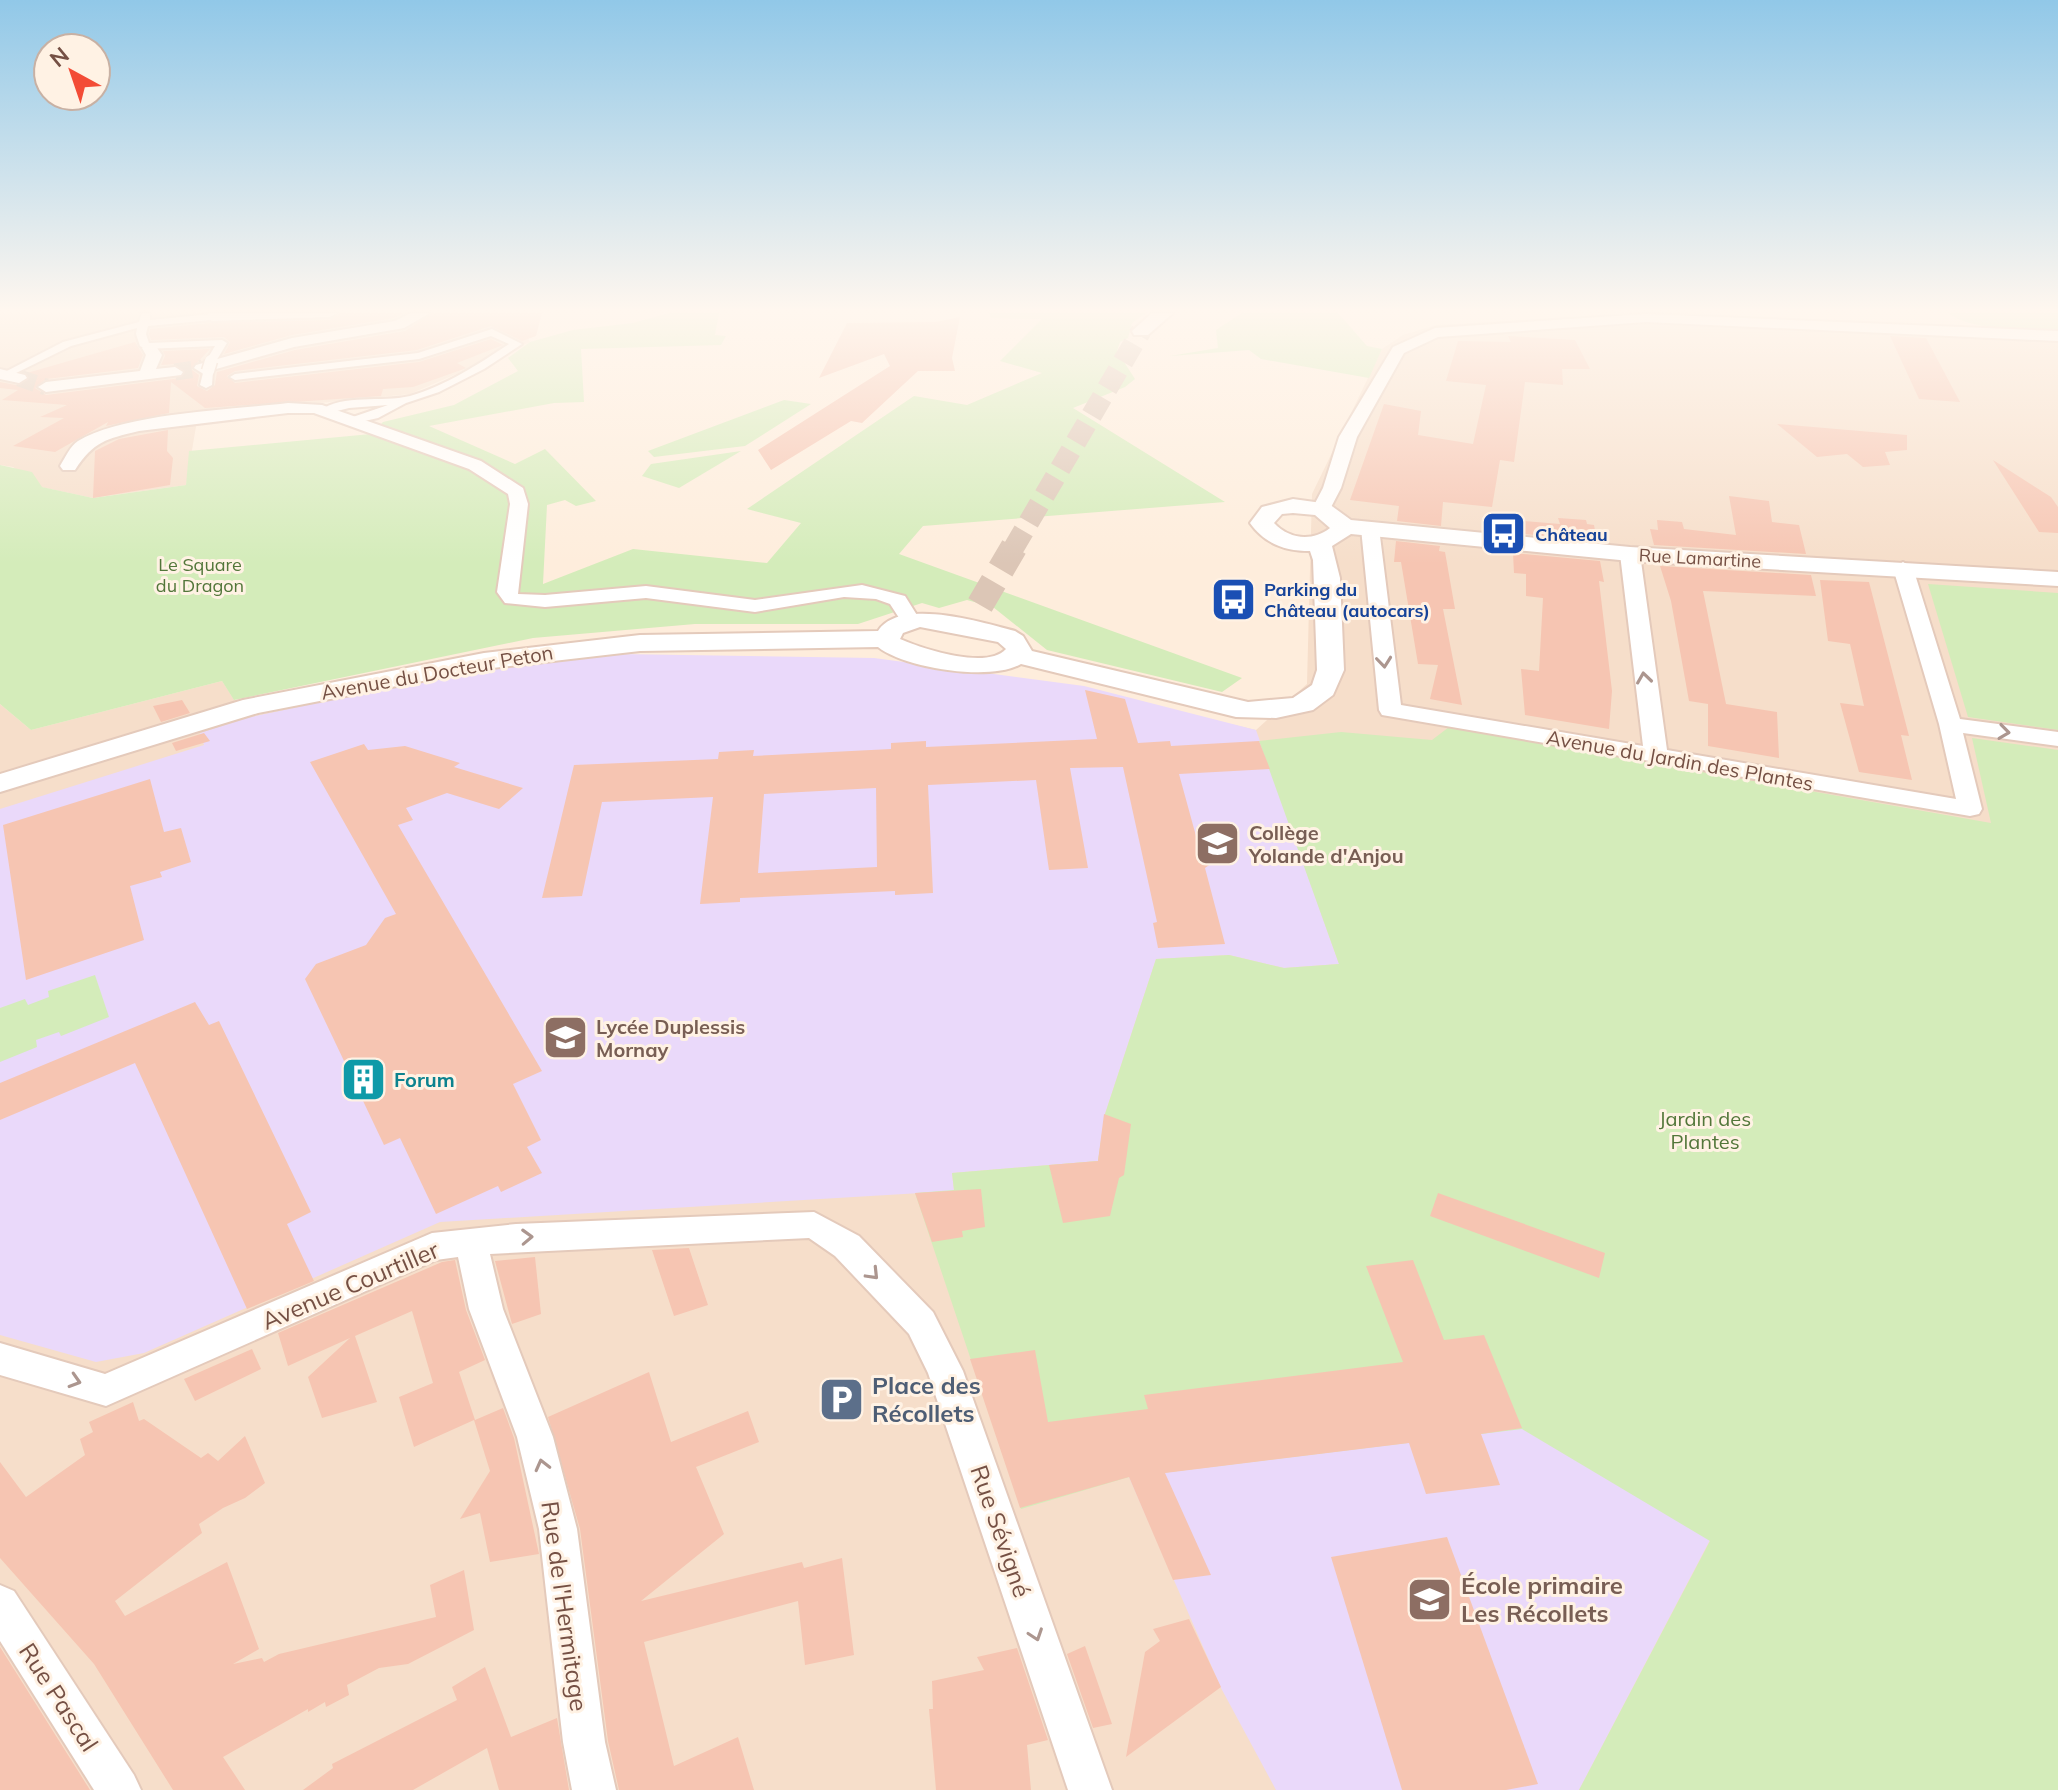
<svg xmlns="http://www.w3.org/2000/svg" width="2058" height="1790" viewBox="0 0 2058 1790" font-family="Mulish,sans-serif">
<rect width="100%" height="100%" fill="#feeddc"/>
<g fill="#f6deca">
<path d="M0,313H541L515,316L530,342L410,394L198,415L186,485L93,498L41,487L13,467L0,465Z"/>
<path d="M1653,313H1696L1881,326H1985L2058,330V1790H0V704L31,730L222,681L246,718L554,653L1085,690L1256,730L1307,684L1312,494L1382,349L1403,335L1436,325Z"/>
</g>
<g fill="#ead9fa">
<path d="M554,653L874,658L1084,686L1256,730L1339,964L1284,968L1229,955L1156,959L1105,1114L1098,1161L952,1173L954,1191L440,1222L144,1353L96,1362L0,1335V809L204,745L200,733L246,718Z"/>
<path d="M1522,1428L1710,1540L1579,1790H1276L1221,1688L1129,1477Z"/>
</g>
<g fill="#d4ecba">
<path d="M669,313H719L715,335L726,336L721,345L581,349L584,402L554,403L429,426L515,464L545,449L596,501L576,506L565,500L547,505L543,584L633,549L767,563L801,523L747,509L914,396L967,405L1042,373L1000,361L1042,319L991,318L989,313H1146L1132,323L1128,338L1120,342L1117,351L1135,379L1125,387L1073,408L1225,502L923,526L899,554L1242,678L1222,692L1047,650L993,607L967,600L939,608L922,603L858,624H695L533,638L234,700L222,681L31,730L0,704V465L32,472L42,487L93,498L186,485L189,451L371,434L383,422L454,405L518,371L508,358L530,342L573,330L633,323Z"/>
<path d="M1242,313H1338L1367,346L1382,349L1369,378L1261,359L1249,350L1170,356L1218,348L1216,330Z"/>
<path d="M1949,313H2058V330C2030,328 1970,332 1949,313Z"/>
<path d="M784,400L811,404L745,446L654,457L648,451Z"/>
<path d="M741,451L679,488L642,476L651,464Z"/>
<path d="M1928,584L2058,593V730L1968,717Z"/>
<path d="M1449,727L1991,823L1972,738L2058,750V1790H1579L1710,1541L1522,1429L1129,1477L1021,1509L915,1193L954,1190L952,1173L1098,1161L1105,1114L1156,959L1229,955L1284,968L1339,964L1259,741L1341,732L1432,740Z"/>
<path d="M95,975L109,1017L61,1036L59,1032L36,1040L37,1047L0,1062V1008L25,999L28,1005L49,997L48,991Z"/>
</g>
<g fill="#f6c5b2" fill-rule="evenodd">
<path d="M340,313H404L394,318L292,335L224,354L230,342L224,337L151,340L149,334L150,329L210,323L330,320Z"/>
<path d="M433,313H542L536,336L522,341L491,326L417,350L235,371L227,376L235,383L419,362L491,339L503,345L457,363L466,368L461,370L413,387L383,389L381,396L205,408L171,382L169,413L106,426L108,422L55,452L13,446L64,418L40,417L67,405L2,400L18,390L0,388V382L21,386L30,379L27,373L135,342L143,355L138,368L46,379L35,388L46,395L181,378L186,371L177,364L161,365L165,356L163,351L210,349L191,369L199,375L197,386L207,391L215,385L217,372L295,350L405,331Z"/>
<path d="M960,317L952,358L955,371H918L862,423L851,421L771,470L758,450L890,366L884,354L819,378L847,323L936,322Z"/>
<path d="M1508,336L1575,340L1590,369H1562L1563,385L1525,382L1514,462L1500,460L1492,507L1443,502L1441,526L1397,521L1399,506L1350,500L1384,404L1421,411L1418,435L1473,444L1486,385L1446,381L1458,341L1511,342Z"/>
<path d="M1890,336L1926,338L1960,402L1919,399Z"/>
<path d="M1777,424L1907,435V450L1885,452L1890,465L1863,467L1847,454L1817,457Z"/>
<path d="M168,430L167,451L173,458L170,485L93,498L95,451L119,439Z"/>
<path d="M1993,460L2051,497L2058,507V533L2039,532Z"/>
<path d="M1729,496L1769,501L1772,522L1799,525L1806,554L1654,545L1650,529L1658,530L1657,520L1682,522L1684,529L1736,535Z"/>
<path d="M1558,518L1586,520L1587,524L1594,525L1597,541L1513,533V520L1560,524Z"/>
<path d="M1396,541L1440,546L1439,551L1445,552L1455,609H1443L1462,705L1430,699L1438,665L1418,664L1401,562H1394Z"/>
<path d="M1513,553L1600,561L1604,582L1599,581L1612,691L1609,729L1525,715L1521,669L1539,671L1543,598L1526,596V574L1514,573Z"/>
<path d="M1660,566L1811,575L1816,596L1703,591L1726,704L1777,712L1779,758L1708,746V704L1689,701L1671,601Z"/>
<path d="M1820,580L1869,582L1909,736L1901,735L1912,780L1859,772L1840,703L1864,706L1850,644L1828,641Z"/>
<path d="M1085,690L1125,699L1138,743L1170,741L1171,746L1259,741L1270,769L1179,774L1196,836L1213,841L1227,852L1205,868L1225,944L1158,948L1153,923L1157,922L1123,767L1070,768L1088,868L1049,870L1036,780L928,785L933,893L895,895V891L740,898V902L700,904L713,797L602,802L582,896L542,898L574,765L718,759L719,752L754,750L753,756L891,749V743L926,741V747L1097,739ZM876,788L877,867L758,873L764,794Z"/>
<path d="M182,700L190,713L161,722L153,706Z"/>
<path d="M204,733L210,741L176,751L172,743Z"/>
<path d="M364,744L368,750L405,746L460,763L454,767L523,788L499,809L447,793L406,808L413,820L398,825L542,1071L513,1084L541,1140L527,1147L542,1173L501,1192L498,1186L436,1214L400,1138L384,1145L305,979L316,964L366,945L385,918L396,914L310,762Z"/>
<path d="M150,779L164,832L181,828L191,862L160,872L162,877L130,886L144,940L26,980L3,825Z"/>
<path d="M195,1002L209,1025L219,1021L311,1212L287,1224L314,1281L247,1309L135,1063L0,1120V1083Z"/>
<path d="M1104,1114L1131,1124L1124,1175L1119,1178L1110,1216L1063,1223L1049,1165L1098,1161Z"/>
<path d="M981,1189L985,1227L962,1231L963,1237L932,1242L915,1193Z"/>
<path d="M1438,1193L1605,1253L1599,1278L1430,1216Z"/>
<path d="M689,1248L708,1305L674,1316L652,1250Z"/>
<path d="M535,1257L541,1314L512,1324L495,1261Z"/>
<path d="M455,1260L466,1310L485,1360L459,1372L475,1420L503,1408L514,1438L539,1554L490,1562L480,1513L460,1519L490,1471L474,1420L414,1447L399,1397L433,1383L412,1311L355,1336L377,1402L322,1418L308,1377L350,1338L288,1366L278,1333L442,1262Z"/>
<path d="M1413,1260L1444,1340L1484,1335L1522,1428L1481,1434L1500,1485L1426,1494L1409,1443L1165,1473L1211,1575L1173,1580L1129,1477L1020,1508L970,1359L1035,1350L1048,1422L1148,1409L1144,1395L1403,1362L1366,1266Z"/>
<path d="M252,1349L261,1369L195,1401L184,1379Z"/>
<path d="M649,1372L671,1442L748,1411L759,1442L696,1467L724,1534L641,1601L802,1562L804,1568L842,1558L854,1655L805,1665L798,1601L644,1642L674,1766L738,1737L754,1790H619L608,1741L580,1529L548,1417Z"/>
<path d="M133,1402L139,1421L144,1419L201,1458L208,1453L218,1461L245,1436L265,1483L245,1498L223,1508L199,1524L202,1533L115,1601L125,1616L227,1562L259,1649L233,1664L262,1658L264,1662L279,1654L436,1617L430,1585L464,1570L474,1630L408,1664L379,1668L347,1685L349,1695L326,1707L325,1702L308,1712V1709L223,1757L245,1790H173L94,1664L0,1558V1462L26,1497L85,1455L80,1439L93,1432L89,1422Z"/>
<path d="M1447,1537L1538,1784L1506,1790H1402L1331,1557Z"/>
<path d="M1189,1619L1221,1687L1126,1757L1145,1652L1160,1641L1153,1629Z"/>
<path d="M1085,1646L1112,1724L1093,1728L1067,1654Z"/>
<path d="M0,1647L90,1790H0Z"/>
<path d="M1017,1648L1048,1740L1027,1745L1031,1790H936L929,1709H933L932,1681L984,1670L977,1657Z"/>
<path d="M485,1667L511,1737L557,1718L569,1790H499L487,1748L413,1790H303L333,1768L332,1764L457,1700L452,1687Z"/>
</g>
<g fill="none" stroke-linecap="round" stroke-linejoin="round">
<g stroke="#dcc6b6" stroke-width="17" stroke-dasharray="17 8" stroke-linecap="butt">
<path d="M175,372L202,368"/>
<path d="M19,378L46,387"/>
</g>
<path stroke="#dcc6b6" stroke-width="21" stroke-dasharray="21 10" stroke-linecap="butt" d="M1013,549L1141,331"/>
<path stroke="#dcc6b6" stroke-width="27" stroke-dasharray="27 14" stroke-linecap="butt" d="M980,605L1014,547"/>
<defs>
<g id="pedestrian">
<path d="M142,313H150V320L212,314L217,317L212,320L148,326L146,334L149,343L222,340L227,343L215,363L211,364L206,361L215,346L145,349L140,346L136,334L137,328L71,346L10,376L1,374L63,342L139,322Z"/>
<path d="M492,329L522,344L484,369L439,392L406,403L378,418L351,424L345,421L347,419L388,405L349,408L325,414L319,411C344,393 381,403 410,396C445,386 479,364 509,344L491,336L419,359L235,380L230,377L235,374L418,353Z"/>
<path d="M204,369L213,371L212,385L206,388L200,385Z"/>
</g>
<g id="minor">
<path d="M209,313H337L330,317L212,321L205,317Z"/>
<path d="M411,313H430L404,328L294,347L202,373L194,368L196,365L292,338L395,321Z"/>
<path d="M1646,314L2058,331V341L1646,322L1438,337L1404,353L1357,437L1341,488L1328,513L1321,515L1312,509L1323,488L1339,437L1393,347L1435,328Z"/>
<path d="M150,343L155,345L162,355L156,369L175,367L183,372L181,375L46,392L38,387L46,382L140,371L146,355L142,348Z"/>
<path d="M0,369L25,375L27,378L19,383L0,379Z"/>
<path d="M288,403L322,405L481,461L523,488L528,504L518,594L545,595L646,586L755,600L862,585L905,596L920,620L917,624H903L890,604L876,599L844,597L755,612L646,598L545,607L505,603L497,592L510,504L508,494L469,469L314,413H288L139,431C106,439 94,441 75,470H63L60,466C65,458 70,446 78,441C125,413 231,410 288,403Z"/>
<path d="M1370,522L1379,528L1401,705L1643,746L1620,554L1630,548L1640,554L1667,750L1956,799L1939,724L1893,568L1903,562L1913,568L1960,719L2058,732V746L1963,733L1982,809L1979,814L1970,816L1382,715L1379,710L1361,528Z"/>
<path d="M814,1212L859,1236L933,1312L963,1371L1112,1790H1068L928,1373L909,1334L835,1256L809,1238L490,1254L503,1309L553,1437L577,1529L605,1742L616,1790H572L563,1742L539,1529L517,1437L469,1309L458,1257L436,1260L106,1406L0,1375V1343L105,1374L432,1233L516,1224Z"/>
<path d="M0,1585L14,1591L134,1775L141,1790H94L0,1641Z"/>
</g>
<g id="tertiary">
<path d="M1152,313H1173L1148,335H1134L1132,331Z"/>
<path d="M1293,499L1329,504L1351,520L1630,547L2058,572V586L1630,561L1351,534L1332,546L1340,578L1344,670L1333,695L1313,710L1276,718L1236,717L1021,664C991,682 904,668 878,647L640,651L484,669L258,713L0,792V774L243,700L484,653L640,635L878,631C899,597 982,622 1015,631L1023,636L1032,651L1248,702L1293,698L1312,685L1317,670L1313,560L1310,551C1285,551 1265,544 1250,523L1262,507ZM1293,513L1315,515L1330,528C1312,542 1289,539 1274,523L1282,514ZM920,627L998,642L1006,649C987,670 923,649 900,639L903,633Z"/>
</g>
</defs>
<use href="#pedestrian" stroke="#e4cabb" stroke-width="4"/>
<use href="#minor" stroke="#e4cabb" stroke-width="4"/>
<use href="#tertiary" stroke="#e4cabb" stroke-width="4"/>
<use href="#pedestrian" fill="#fff" fill-rule="evenodd"/>
<use href="#minor" fill="#fff" fill-rule="evenodd"/>
<use href="#tertiary" fill="#fff" fill-rule="evenodd"/>
<defs>
<path id="pedestrian-bridge" d="M208,371L211,361"/>
</defs>
<use href="#pedestrian-bridge" stroke="#e4cabb" stroke-width="15" stroke-linecap="butt"/>
<use href="#pedestrian-bridge" stroke="#fff" stroke-width="12"/>
</g>
<defs><path id="oneway-chevron" d="M-2-3.5L2.5 0L-2 3.5" fill="none" stroke-width="1.6" stroke-linecap="round" stroke-linejoin="round" transform="scale(2)"/></defs>
<g stroke="#ac968f">
<use href="#oneway-chevron" transform="translate(1384 662) rotate(84)"/>
<use href="#oneway-chevron" transform="translate(1644 678) rotate(-98)"/>
<use href="#oneway-chevron" transform="translate(2004 732) rotate(8)"/>
<use href="#oneway-chevron" transform="translate(527 1237) rotate(-2)"/>
<use href="#oneway-chevron" transform="translate(873 1274) rotate(46)"/>
<use href="#oneway-chevron" transform="translate(75 1381) rotate(17)"/>
<use href="#oneway-chevron" transform="translate(542 1465) rotate(-104)"/>
<use href="#oneway-chevron" transform="translate(1036 1635) rotate(71)"/>
</g>
<linearGradient id="sky" x2="0" y2="1"><stop stop-color="#91c8e8"/><stop offset="0.55" stop-color="#fff7ef"/><stop offset="1" stop-color="#fff7ef" stop-opacity="0"/></linearGradient>
<rect width="2058" height="564" fill="url(#sky)"/>
<defs>
<symbol id="bus-square" viewBox="-11 -11 22 22"><rect x="-9" y="-9" width="18" height="18" rx="4" fill="#1a4fb4" stroke="#fff2e4"/><path d="M-5-6H5V4H4V6H2V4H-2V6H-4V4H-5ZM-3.5-4V0h7V-4ZM-3.5 1.2v1.5H-2V1.2ZM2 1.2v1.5H3.5V1.2Z" fill="#fff"/></symbol>
<symbol id="school-square" viewBox="-11 -11 22 22"><rect x="-9" y="-9" width="18" height="18" rx="4" fill="#8d6e63" stroke="#fff2e4"/><path d="M0-5L7-2L0 1L-7-2ZM-4 1L0 2.5L4 1V4Q0 6-4 4Z" fill="#fff"/></symbol>
<symbol id="building-square" viewBox="-11 -11 22 22"><rect x="-9" y="-9" width="18" height="18" rx="4" fill="#0f9aa8" stroke="#fff2e4"/><path d="M-4-6H4V6H1V3H-1V6H-4ZM-2.5-4.3h1.7v1.8h-1.7ZM.8-4.3h1.7v1.8H.8ZM-2.5-1h1.7V.8h-1.7ZM.8-1h1.7V.8H.8Z" fill="#fff"/></symbol>
<symbol id="parking-square" viewBox="-11 -11 22 22"><rect x="-9" y="-9" width="18" height="18" rx="4" fill="#5c6f8a" stroke="#fff2e4"/><path d="M-3.5-5.5H1a3.5 3.5 0 0 1 0 7H-1V5.5H-3.5ZM-1-3.4V-.6H.8a1.4 1.4 0 0 0 0-2.8Z" fill="#fff"/></symbol>
</defs>
<g fill-rule="evenodd">
<use href="#bus-square" x="1478" y="508" width="51" height="51"/>
<use href="#bus-square" x="1208" y="574" width="51" height="51"/>
<use href="#school-square" x="1192" y="818" width="51" height="51"/>
<use href="#school-square" x="540" y="1012" width="51" height="51"/>
<use href="#building-square" x="338" y="1054" width="51" height="51"/>
<use href="#parking-square" x="816" y="1374" width="51" height="51"/>
<use href="#school-square" x="1404" y="1574" width="51" height="51"/>
</g>
<g text-anchor="middle" dominant-baseline="central" stroke-width="6" stroke-linejoin="round" paint-order="stroke">
<g font-size="18" font-weight="bold" fill="#164399" stroke="#fff2e4" text-anchor="start">
<text x="1535" y="534">Château</text>
<text x="1264" y="589">Parking du<tspan x="1264" dy="21">Château (autocars)</tspan></text>
</g>
<g font-size="18" fill="#755044" stroke="#fff2e4">
<text transform="translate(1700 558) rotate(3)">Rue Lamartine</text>
</g>
<g font-size="18" fill="#527639" stroke="#fff2e4">
<text x="200" y="564">Le Square<tspan x="200" dy="21">du Dragon</tspan></text>
</g>
<g font-size="20" fill="#755044" stroke="#fff2e4">
<text transform="translate(437 672) rotate(-10)">Avenue du Docteur Peton</text>
<text transform="translate(1680 760) rotate(10)">Avenue du Jardin des Plantes</text>
</g>
<g font-size="20" font-weight="bold" fill="#785e54" stroke="#fff2e4" text-anchor="start">
<text x="1249" y="832">Collège<tspan x="1249" dy="23">Yolande d'Anjou</tspan></text>
<text x="596" y="1026">Lycée Duplessis<tspan x="596" dy="23">Mornay</tspan></text>
</g>
<g font-size="20" font-weight="bold" fill="#0d838f" stroke="#fff2e4" text-anchor="start">
<text x="394" y="1079">Forum</text>
</g>
<g font-size="20" fill="#527639" stroke="#fff2e4">
<text x="1705" y="1118">Jardin des<tspan x="1705" dy="23">Plantes</tspan></text>
</g>
<g font-size="24" fill="#755044" stroke="#fff2e4">
<text transform="translate(350 1285) rotate(-23)">Avenue Courtiller</text>
<text transform="translate(1001 1531) rotate(71)">Rue Sévigné</text>
<text transform="translate(565 1606) rotate(82)">Rue de l'Hermitage</text>
<text transform="translate(59 1697) rotate(57)">Rue Pascal</text>
</g>
<g font-size="24" font-weight="bold" fill="#4e5e75" stroke="#fff2e4" text-anchor="start">
<text x="872" y="1385">Place des<tspan x="872" dy="28">Récollets</tspan></text>
</g>
<g font-size="24" font-weight="bold" fill="#785e54" stroke="#fff2e4" text-anchor="start">
<text x="1461" y="1585">École primaire<tspan x="1461" dy="28">Les Récollets</tspan></text>
</g>
</g>
<g transform="translate(72 72) rotate(320)"><circle r="38" fill="#fff2e4" stroke="#c8b1a4" stroke-width="2"/>
<path d="M0-6L14 30L0 20L-14 30Z" fill="#f34c36"/>
<text y="-12" font-size="22" font-weight="bold" text-anchor="middle" fill="#755044">N</text>
</g>
</svg>
